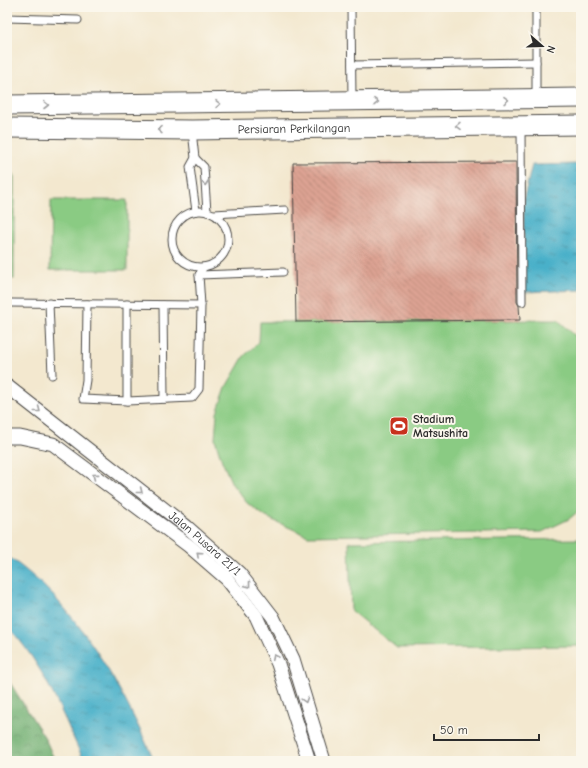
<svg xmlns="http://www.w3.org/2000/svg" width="588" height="768" viewBox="0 0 588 768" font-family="'Comic Neue',sans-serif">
<defs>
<pattern id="forest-crowns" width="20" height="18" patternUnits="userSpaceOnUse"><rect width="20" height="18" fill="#6faf71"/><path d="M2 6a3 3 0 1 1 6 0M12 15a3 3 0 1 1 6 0" fill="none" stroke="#5b8f5d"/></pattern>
<pattern id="water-ripples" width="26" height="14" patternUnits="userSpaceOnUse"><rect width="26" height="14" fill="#4ab0c9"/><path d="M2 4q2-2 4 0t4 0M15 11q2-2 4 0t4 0" fill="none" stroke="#3e8fa3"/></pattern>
<pattern id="building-back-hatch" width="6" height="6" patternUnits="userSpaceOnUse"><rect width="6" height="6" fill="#dda393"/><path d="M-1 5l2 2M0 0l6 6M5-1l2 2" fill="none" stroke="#b38578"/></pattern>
</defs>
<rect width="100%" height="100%" fill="#fbf7ec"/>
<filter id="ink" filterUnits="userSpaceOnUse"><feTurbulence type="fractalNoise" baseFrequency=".025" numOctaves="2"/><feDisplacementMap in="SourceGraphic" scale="8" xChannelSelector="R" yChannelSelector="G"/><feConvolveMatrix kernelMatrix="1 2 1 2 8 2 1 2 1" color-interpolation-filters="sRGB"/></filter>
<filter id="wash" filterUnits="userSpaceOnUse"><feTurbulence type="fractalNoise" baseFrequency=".012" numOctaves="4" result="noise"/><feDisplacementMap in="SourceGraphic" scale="16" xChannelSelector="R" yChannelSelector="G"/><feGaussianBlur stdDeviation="0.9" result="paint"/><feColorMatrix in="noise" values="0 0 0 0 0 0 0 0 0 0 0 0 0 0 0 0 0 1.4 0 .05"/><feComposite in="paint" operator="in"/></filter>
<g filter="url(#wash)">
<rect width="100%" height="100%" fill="#f3e8cf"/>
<g fill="#8acb83" stroke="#5a7b57">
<rect x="7" y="174" width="7" height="105"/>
<path d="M51,200H127V270H50Z"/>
<path d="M558,320L581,341V509L569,519L542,532L308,536L266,517L247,503L232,484L222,461L215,439L217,413L226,387L244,356L259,342L260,322Z"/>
<path d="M581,539V646L397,648L351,611L349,542Z"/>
</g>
<path fill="url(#forest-crowns)" stroke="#4d6d4e" d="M7,678L45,738L55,761H7Z"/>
<g fill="url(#water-ripples)" stroke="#3a6e7a">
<path d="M581,164V290L523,292L524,197L532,165Z"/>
<path d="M7,556C75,601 123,688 154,761H84C62,714 44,664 7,626Z"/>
</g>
<g id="blocks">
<path fill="url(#building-back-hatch)" d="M516,162L517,302L519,306L520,320L296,322L293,163Z"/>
</g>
</g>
<g filter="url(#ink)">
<use href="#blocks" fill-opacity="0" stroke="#494744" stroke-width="1"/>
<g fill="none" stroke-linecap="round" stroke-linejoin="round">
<defs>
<g id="service">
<path d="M351,7L352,100"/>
<path d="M536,7V97"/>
<path d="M7,18L78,20"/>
<path d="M352,65L536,62"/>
<path d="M521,126L522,302"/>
<path d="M192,131L195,158L190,167L196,211"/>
<path d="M195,158L204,167L207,212"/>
<circle cx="200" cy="239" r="28"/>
<path d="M214,214L285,210"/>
<path d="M199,275L283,272"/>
<path d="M10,303L201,305"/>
<path d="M49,303L52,375"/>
<path d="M87,304L86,380L83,399L127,401L192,398L199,389L201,305L199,275L203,268"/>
<path d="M163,305L164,399"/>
<path d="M127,401V304"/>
</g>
<g id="minor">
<path id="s1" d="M7,386L187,527L239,573L273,617L293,659L324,761"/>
<path d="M7,437H20L53,444L189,546L227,579L256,616L278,664L309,761"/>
</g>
<g id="secondary">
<path d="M7,105L581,98"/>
<path id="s2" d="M7,128L192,130L581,125"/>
</g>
</defs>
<use href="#service" stroke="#494744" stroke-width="9"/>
<use href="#minor" stroke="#494744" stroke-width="15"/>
<use href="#secondary" stroke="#494744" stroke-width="21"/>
<use href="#service" stroke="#fff" stroke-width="7"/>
<use href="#minor" stroke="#fff" stroke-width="13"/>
<use href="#secondary" stroke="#fff" stroke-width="19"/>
</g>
<defs><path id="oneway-chevron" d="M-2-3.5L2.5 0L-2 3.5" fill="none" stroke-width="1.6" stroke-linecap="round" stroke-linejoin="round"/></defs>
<g stroke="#a0a0a0">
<use href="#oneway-chevron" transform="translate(506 100) rotate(-1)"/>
<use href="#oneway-chevron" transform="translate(376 102) rotate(-1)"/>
<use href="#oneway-chevron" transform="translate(218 104) rotate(-1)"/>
<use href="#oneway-chevron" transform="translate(46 105)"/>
<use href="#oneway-chevron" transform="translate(458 126) rotate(179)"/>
<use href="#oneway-chevron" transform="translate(160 130) rotate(-179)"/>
<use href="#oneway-chevron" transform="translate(205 183) rotate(85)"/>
<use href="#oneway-chevron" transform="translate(38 410) rotate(38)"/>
<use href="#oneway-chevron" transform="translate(95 476) rotate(-143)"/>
<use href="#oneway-chevron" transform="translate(140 491) rotate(38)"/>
<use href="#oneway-chevron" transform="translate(199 554) rotate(-138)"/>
<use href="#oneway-chevron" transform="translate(248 585) rotate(52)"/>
<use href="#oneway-chevron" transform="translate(275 657) rotate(-116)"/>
<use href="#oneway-chevron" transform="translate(305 700) rotate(73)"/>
</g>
</g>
<defs>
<symbol id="stadium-square" viewBox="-11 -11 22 22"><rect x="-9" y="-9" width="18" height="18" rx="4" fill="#c8321e" stroke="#fbf7ec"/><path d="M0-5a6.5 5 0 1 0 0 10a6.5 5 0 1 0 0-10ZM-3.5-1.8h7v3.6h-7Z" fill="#fff"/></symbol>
</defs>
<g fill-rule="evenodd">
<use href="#stadium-square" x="388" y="415" width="22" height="22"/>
</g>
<g text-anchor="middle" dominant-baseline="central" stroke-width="4" stroke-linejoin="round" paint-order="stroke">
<g font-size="12" fill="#2b2b2b" stroke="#fbf7ec">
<text stroke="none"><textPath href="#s2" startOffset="287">Persiaran Perkilangan</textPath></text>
<text stroke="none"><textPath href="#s1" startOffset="253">Jalan Pusara 21/1</textPath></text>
</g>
<g font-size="12" font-weight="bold" fill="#2b2b2b" stroke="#fbf7ec" text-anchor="start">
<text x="413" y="419">Stadium<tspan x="413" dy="14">Matsushita</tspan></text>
</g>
</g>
<rect width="588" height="768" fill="none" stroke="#fbf7ec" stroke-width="24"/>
<g transform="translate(542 46) rotate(110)" stroke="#fbf7ec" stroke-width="3" paint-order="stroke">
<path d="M0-3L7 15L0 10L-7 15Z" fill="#2b2b2b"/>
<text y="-6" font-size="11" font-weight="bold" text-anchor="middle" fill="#2b2b2b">N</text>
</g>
<path d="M434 734v6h105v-6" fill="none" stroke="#2b2b2b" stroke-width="2"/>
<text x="440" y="734" font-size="12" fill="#2b2b2b" stroke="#fbf7ec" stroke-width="3" paint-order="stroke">50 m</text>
</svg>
